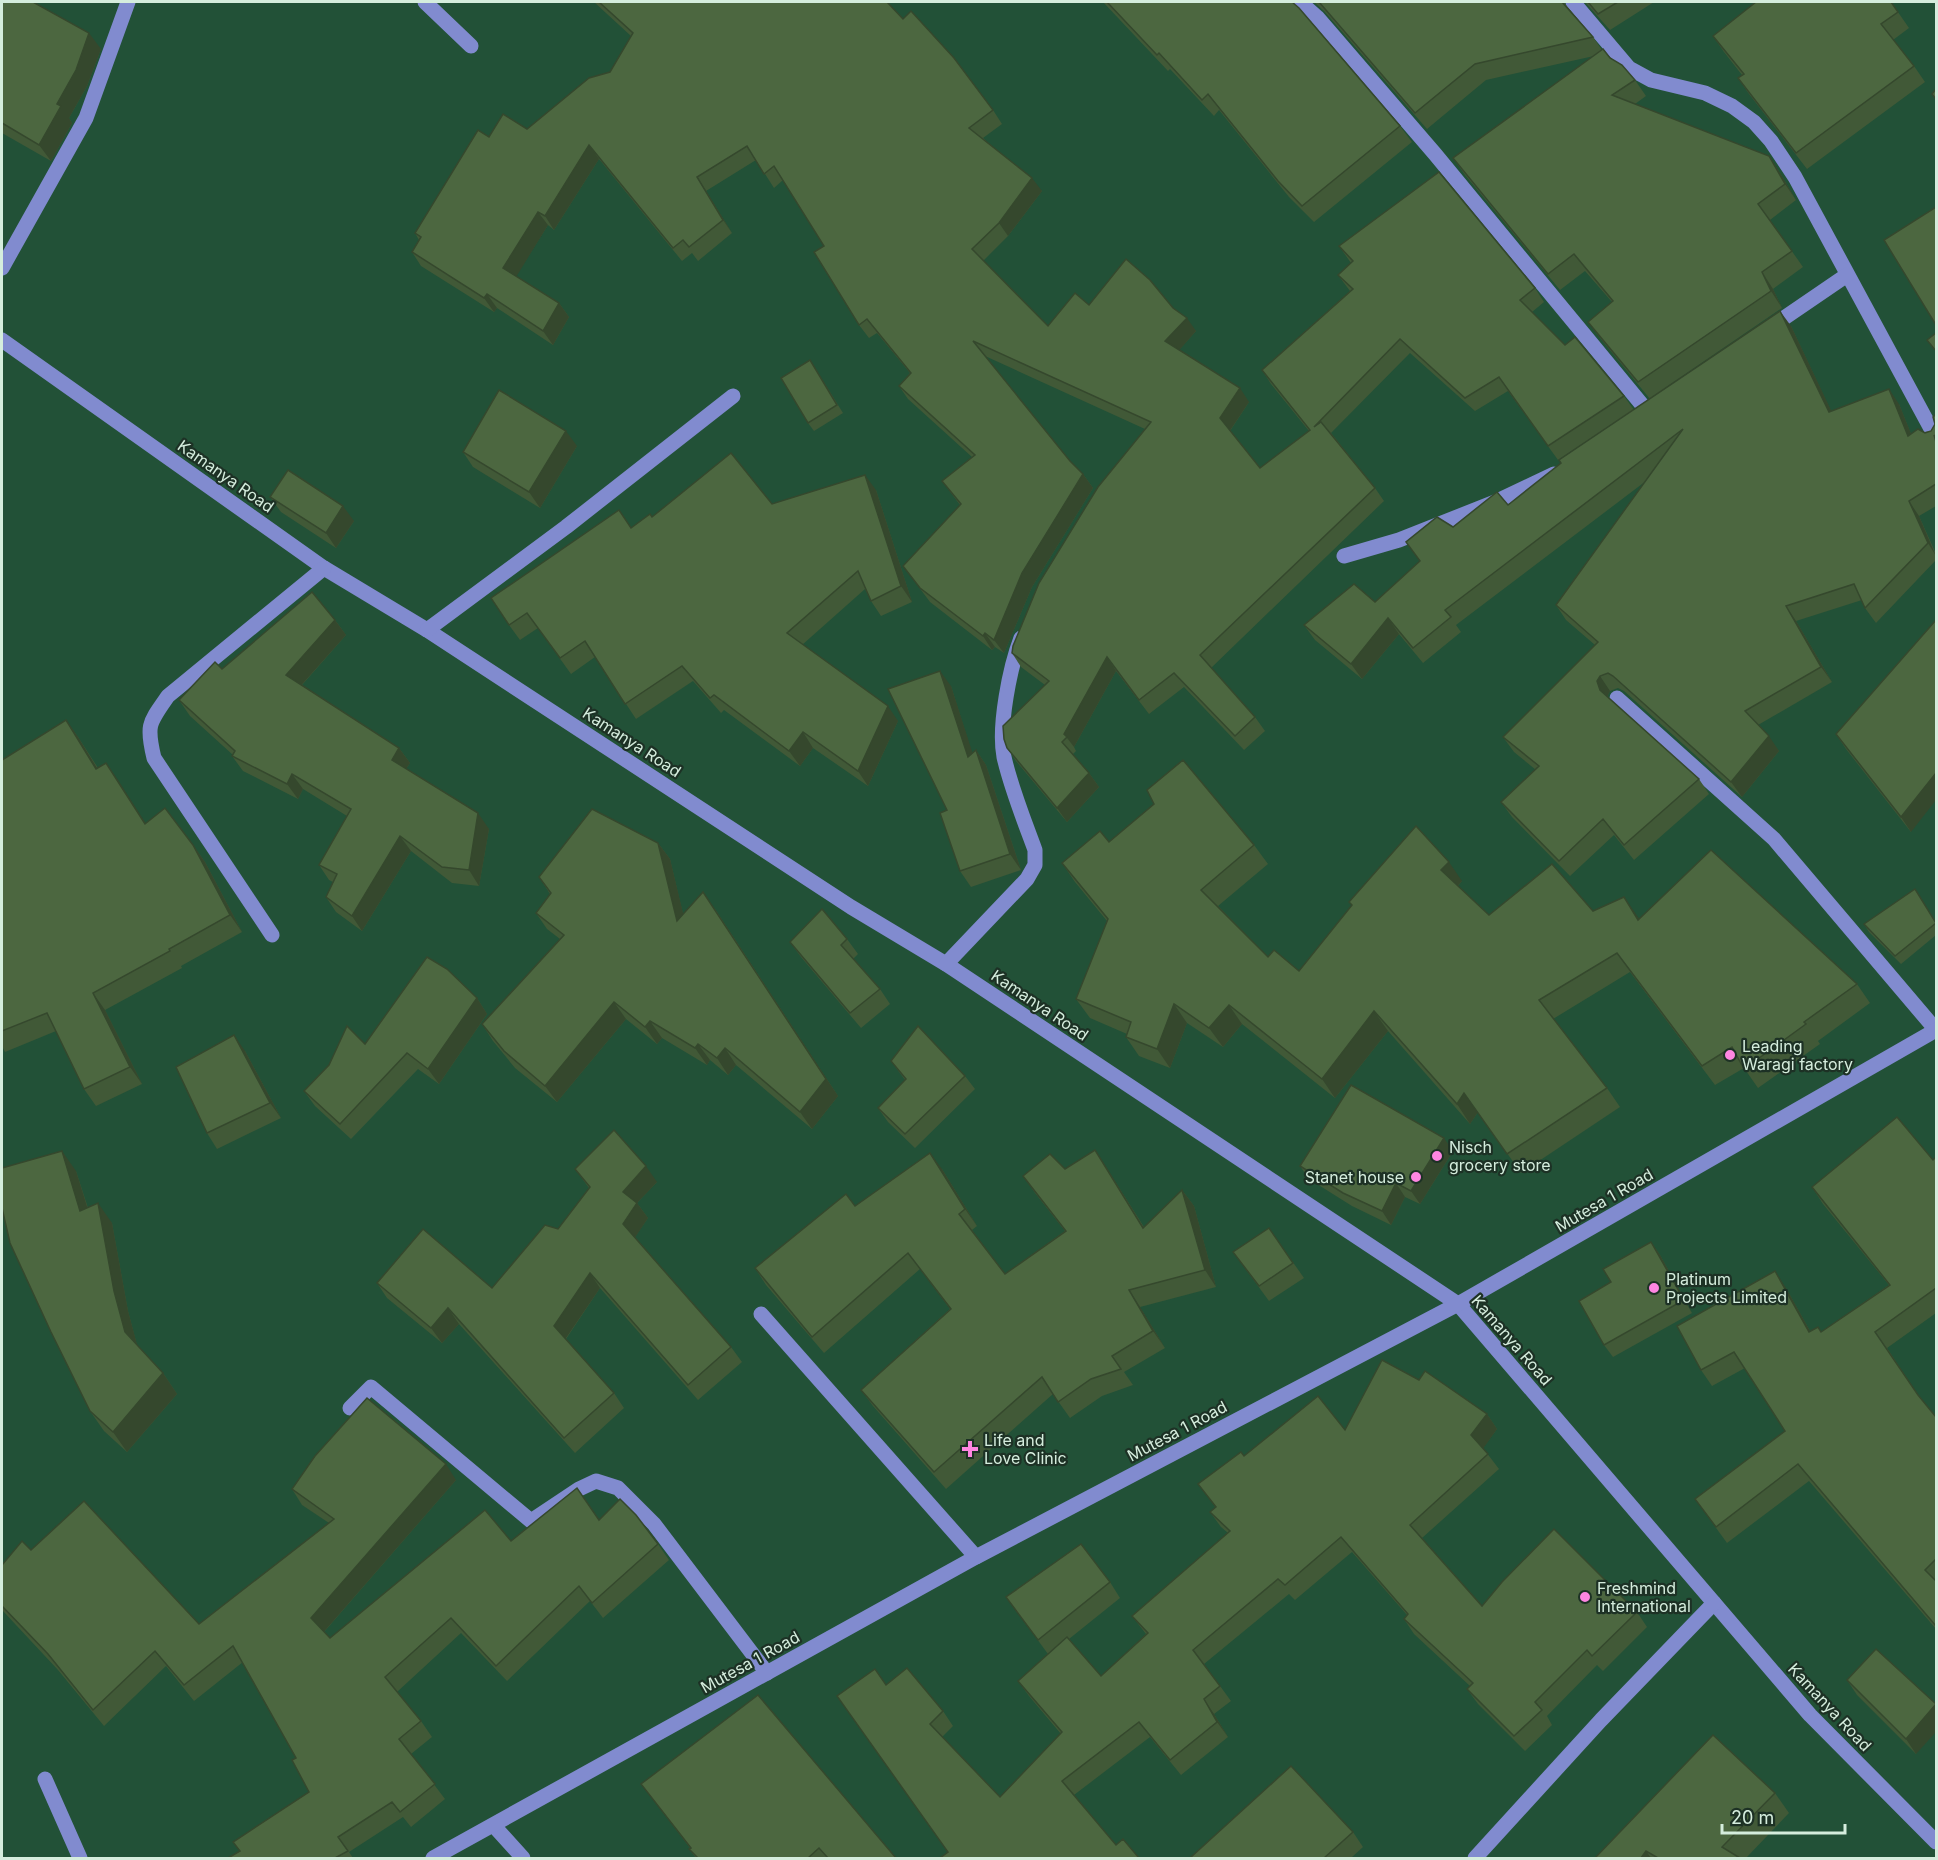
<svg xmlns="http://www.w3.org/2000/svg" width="1938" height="1860" viewBox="0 0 1938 1860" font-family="Inter,sans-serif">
<rect width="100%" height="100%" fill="#225137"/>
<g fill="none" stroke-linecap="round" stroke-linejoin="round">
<g stroke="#818bcf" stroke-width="15">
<path d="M425,2L471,46"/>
<path d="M1300,2L1317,17L1435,154L1648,412"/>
<path d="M1573,2L1629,68L1651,80L1705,93L1732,106L1754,122L1771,141L1795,177L1936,438"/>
<path d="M2,268L86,118L128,2"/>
<path d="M1768,329L1847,275"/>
<path d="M2,340L324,568L427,630L851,907L946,964L1458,1304L1810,1715L1936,1842"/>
<path d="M1344,556L1399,540L1495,502L1554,474"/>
<path d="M427,630L566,527L733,396"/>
<path d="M1617,698L1774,839L1936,1030"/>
<path d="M272,935L154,758C146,725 149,723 168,696L324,568"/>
<path d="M946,964L1027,879L1035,865V850C1024,820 1011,788 1004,757C998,726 1010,667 1021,638"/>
<path d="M761,1314L976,1557"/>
<path d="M350,1408L371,1387L531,1521L579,1489L596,1481L618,1488L654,1524L767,1673"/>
<path d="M45,1779L80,1858"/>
<path d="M494,1826L523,1858"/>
<path d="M433,1858L976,1557L1458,1304L1936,1030"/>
<path d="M1475,1858L1601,1720L1714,1603"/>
</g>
</g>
<g fill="#415937">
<path d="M2,2L101,49L87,86L69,118L72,123L51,161L2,133Z"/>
<path d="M594,2H887L993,110L1002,124L983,138L1042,191L1008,236L983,261L1048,326L1089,305L1173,308L1196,331L1179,350L1249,402L1230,431L1260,468L1309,431L1271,384L1262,370L1350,291L1338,275L1351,263L1339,246L1535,288L1544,302L1532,312L1565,345L1624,396L1634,410L1650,399L1600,338L1588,322L1612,302L1585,271L1560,290L1465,175L1453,158L1594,56L1486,80L1427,129L1324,11L1314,2H1564L1565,4L1593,37L1602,50L1635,80L1646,96L1635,104L1769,156L1780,173L1796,200L1770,220L1803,267L1773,289L1782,308L1665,388L1791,326L1831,411L1899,404L1911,434L1931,431L1935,424L1936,414V506L1919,516L1936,554V560L1876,623L1865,608L1862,600L1796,621L1832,682L1758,725L1779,751L1742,797L1624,691L1618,688L1610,691L1607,697L1699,779L1709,794L1634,860L1614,835L1570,876L1512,817L1501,802L1536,770L1514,752L1503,737L1595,645L1566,620L1556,605L1646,481L1456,625L1461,632L1423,663L1399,634L1362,679L1315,640L1304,625L1375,602L1420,561L1453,527L1508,505L1629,413L1558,460L1508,391L1475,411L1410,353L1331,433L1375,488L1384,501L1211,668L1255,717L1265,731L1244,750L1184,687L1149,714L1116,671L1074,747L1076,751L1073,754L1089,773L1099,787L1067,822L1016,761L1007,748L1045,685L1021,667L1012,653L1145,429L985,356L1070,461L1083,474L1093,488L1032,587L1004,653L995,647L992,650L930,602L903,566L960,505L942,481L972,457L908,399L899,386L910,373L877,333L869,338L859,325L824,246L783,180L774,188L756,160L706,191L732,233L698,261L692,253L682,261L599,159L554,230L548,225L516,276L559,303L569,317L553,345L497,308L494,312L421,266L412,252L419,240L415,233L489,137L527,129L610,72L631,36Z"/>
<path d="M1103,2H1292L1400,126L1412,142L1314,222L1289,197L1219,110L1214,116L1170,69L1168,71Z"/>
<path d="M1585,2H1654L1610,30Z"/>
<path d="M1891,2L1909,28L1893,40L1914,66L1925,82L1807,169L1749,94L1738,78L1742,75L1724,52L1713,36Z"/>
<path d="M815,368L843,413L814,431L808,423Z"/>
<path d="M577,446L540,508L473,467L463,452Z"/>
<path d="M876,490L912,602L881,616L871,601L865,589L802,645L898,721L868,786L813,748L800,766L724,710L721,713L693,681L636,719L595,657L571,674L538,628L520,640L509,625L631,528L652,517L772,504Z"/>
<path d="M270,497L354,521L336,548L281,512Z"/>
<path d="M335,620L346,635L302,685L399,748L410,763L406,769L489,829L479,886L452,883L411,851L362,931L336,912L326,897L333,882L329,880L319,865L347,816L303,789L298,799L243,771L232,756L233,755L190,716L179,700L222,669Z"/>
<path d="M1936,620L1911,832L1846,749L1836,734Z"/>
<path d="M951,686L972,753L976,750L986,765L1021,870L971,887L960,871Z"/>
<path d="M66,720L78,737L98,768L106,763L145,823L193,845L205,862L242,932L181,966L182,968L105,1010L142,1084L96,1106L84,1089L56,1031L5,1052L2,1046V760Z"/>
<path d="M1154,804L1254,845L1268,864L1218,906L1268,957L1299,971L1352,906L1349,902L1462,881L1458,886L1489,915L1593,911L1639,919L1857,984L1870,1003L1818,1041L1820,1044L1758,1088L1744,1068L1715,1085L1630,972L1553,1019L1607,1088L1620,1107L1521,1173L1478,1112L1470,1124L1388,1031L1335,1098L1242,1024L1223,1047L1187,1023L1170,1068L1139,1056L1126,1037L1127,1034L1090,1018L1076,999L1107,921L1075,882L1062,863L1109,842Z"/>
<path d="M658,843L670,859L683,914L715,909L838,1096L812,1129L736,1065L728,1075L710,1060L707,1065L662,1038L657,1044L626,1019L557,1102L515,1068L493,1041L482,1024L560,939L547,929L536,913L550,894L539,877Z"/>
<path d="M1936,921V935L1901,964L1869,932L1864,924Z"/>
<path d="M847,939L858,954L853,959L880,989L890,1004L861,1028L801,957L790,942Z"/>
<path d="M477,998L487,1014L439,1084L418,1069L351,1139L315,1106L304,1091L365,1044Z"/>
<path d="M245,1051L281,1118L217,1149L207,1133Z"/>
<path d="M891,1061L965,1076L975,1089L915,1148L888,1122L878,1108L905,1080Z"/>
<path d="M1453,1151L1420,1204L1405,1197L1391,1225L1352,1206L1309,1179L1300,1166Z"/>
<path d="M1936,1157V1313L1887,1348L1920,1398L1936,1417V1629L1809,1481L1727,1543L1695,1499L1785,1431L1745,1368L1712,1386L1701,1370L1786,1288L1810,1331L1821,1332L1889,1285L1823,1204L1812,1187L1933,1160Z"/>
<path d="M1106,1167L1144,1227L1182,1190L1194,1206L1216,1287L1140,1307L1165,1348L1124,1372L1133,1385L1102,1396L1070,1418L1053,1394L946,1489L873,1406L861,1390L950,1309L920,1269L824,1353L766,1285L755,1268L855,1206L942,1169L977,1226L972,1230L1005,1274L1065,1231L1035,1193L1023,1176L1065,1169Z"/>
<path d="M575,1169L657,1182L637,1203L648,1218L635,1237L731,1347L742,1362L698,1400L600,1288L566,1339L614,1393L624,1408L575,1453L459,1324L442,1343L387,1298L377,1283L492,1288L558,1229L589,1188Z"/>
<path d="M76,1171L88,1208L112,1223L128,1311L137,1345L163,1373L177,1394L127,1452L104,1431L90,1411Z"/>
<path d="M1269,1228L1304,1278L1269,1301L1233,1252Z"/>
<path d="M1651,1242L1660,1255L1692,1313L1613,1357L1604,1345L1611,1282Z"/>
<path d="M1419,1380L1487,1414L1497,1429L1483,1448L1499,1469L1422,1538L1482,1606L1637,1612L1647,1627L1603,1671L1597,1665L1547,1716L1552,1725L1525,1751L1478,1704L1467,1689L1470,1686L1414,1634L1404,1619L1407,1615L1352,1552L1295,1600L1289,1594L1204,1664L1231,1701L1214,1714L1228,1737L1181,1775L1150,1737L1074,1795L1116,1845L948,1852L886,1685L943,1711L953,1726L942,1737L1000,1797L1061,1734L1029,1696L1018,1681L1048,1654L1006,1597L1110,1582L1120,1598L1069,1639L1101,1676L1146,1634L1132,1616L1228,1533L1221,1527L1210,1512L1216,1508L1198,1484L1244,1456L1345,1430Z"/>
<path d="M456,1480L324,1632L330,1638L511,1541L599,1520L658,1544L669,1560L603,1618L590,1601L507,1681L461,1633L397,1692L421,1721L432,1737L411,1754L445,1799L411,1827L403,1817L349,1852L353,1858H228L240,1851L309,1792L296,1758L243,1662L194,1701L166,1666L104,1726L58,1670L2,1610V1565L31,1550L199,1624L329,1523L302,1505L292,1489Z"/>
<path d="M1847,1680L1936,1704L1916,1754L1857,1695Z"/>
<path d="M641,1784L896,1858H696L689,1849L690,1848Z"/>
<path d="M1775,1793L1789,1813L1746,1858H1595Z"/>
<path d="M1353,1832L1363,1847L1351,1858H1190Z"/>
</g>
<g fill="#35482d">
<path d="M89,33L101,49L87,86L69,118L72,123L51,161L39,145Z"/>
<path d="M589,145L599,159L554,230L545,216Z"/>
<path d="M1769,156L1780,173L1796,200L1785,184Z"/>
<path d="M697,177L706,191L732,233L723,220Z"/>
<path d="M1032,178L1042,191L1008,236L999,223Z"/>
<path d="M538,212L548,225L513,282L503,268Z"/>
<path d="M1762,272L1773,289L1782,308L1771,291Z"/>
<path d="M487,294L497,308L494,312L484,298Z"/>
<path d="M559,303L569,317L553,345L543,331Z"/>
<path d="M1780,311L1791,326L1839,427L1829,412Z"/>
<path d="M1187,318L1196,331L1175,355L1165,341Z"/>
<path d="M1240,388L1249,402L1229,432L1220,418Z"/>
<path d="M1889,389L1899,404L1918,451L1908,436Z"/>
<path d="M566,431L577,446L540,508L529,492Z"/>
<path d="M1083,474L1093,488L1032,587L1004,653L994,640L1022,573Z"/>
<path d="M865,475L876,490L912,602L901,586Z"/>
<path d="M1909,501L1919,516L1936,556L1928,543Z"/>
<path d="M343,506L354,521L336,548L326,533Z"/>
<path d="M1786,606L1796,621L1832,682L1821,667Z"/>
<path d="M1388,618L1399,634L1362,679L1351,664Z"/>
<path d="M335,620L346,635L297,690L286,675Z"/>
<path d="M985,633L995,647L992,650L983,636Z"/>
<path d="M1107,657L1116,671L1074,747L1064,734Z"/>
<path d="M940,671L951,686L979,773L968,757Z"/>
<path d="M1600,676L1610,691L1607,697L1600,690L1597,681Z"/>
<path d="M888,706L898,721L868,786L858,771Z"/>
<path d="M66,720L78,737L108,786L96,769Z"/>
<path d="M803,732L813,748L800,766L789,751Z"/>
<path d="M1769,736L1779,751L1742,797L1731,782Z"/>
<path d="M399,748L410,763L402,775L392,760Z"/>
<path d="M976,750L986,765L1021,870L1010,854Z"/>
<path d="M106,763L118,780L157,841L145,824Z"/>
<path d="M1089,773L1099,787L1067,822L1057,808Z"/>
<path d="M1936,773V800L1911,832L1901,817Z"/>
<path d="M292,774L303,789L298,799L287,784Z"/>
<path d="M478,813L489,829L479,886L469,870Z"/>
<path d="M400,836L411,851L362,931L352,916Z"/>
<path d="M658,843L670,859L689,938L677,921Z"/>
<path d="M193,845L205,862L242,932L230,915Z"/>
<path d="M1449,862L1462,881L1454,890L1441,870Z"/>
<path d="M703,892L838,1096L812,1129L800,1112Z"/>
<path d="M1624,897L1638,917L1652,940L1638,920Z"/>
<path d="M93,993L105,1010L142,1084L130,1067Z"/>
<path d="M477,998L487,1014L439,1084L428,1069Z"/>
<path d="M614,1002L626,1019L557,1102L545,1086Z"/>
<path d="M1174,1004L1187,1023L1170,1068L1157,1049Z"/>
<path d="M1229,1005L1242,1024L1223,1047L1209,1028Z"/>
<path d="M1374,1011L1388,1031L1335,1098L1322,1079Z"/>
<path d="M650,1021L662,1038L657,1044L645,1027Z"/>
<path d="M234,1035L245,1051L281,1118L270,1103Z"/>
<path d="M698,1044L710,1060L707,1065L695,1048Z"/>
<path d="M725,1048L736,1065L728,1075L717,1058Z"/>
<path d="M1464,1093L1478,1112L1470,1124L1457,1104Z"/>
<path d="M1444,1138L1453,1151L1420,1204L1411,1191Z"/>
<path d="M1095,1150L1106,1167L1154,1245L1143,1228Z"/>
<path d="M62,1151L76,1171L95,1232L80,1211Z"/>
<path d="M930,1153L942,1169L977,1226L965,1209Z"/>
<path d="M646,1166L657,1182L637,1203L648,1218L634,1239L623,1224V1192Z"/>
<path d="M1396,1183L1405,1197L1391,1225L1382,1211Z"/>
<path d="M1182,1190L1194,1206L1216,1287L1205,1270Z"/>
<path d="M98,1203L112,1223L128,1311L139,1352L125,1332L114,1291Z"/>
<path d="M1651,1242L1660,1255L1692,1313L1684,1300Z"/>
<path d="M1775,1271L1786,1288L1820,1349L1809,1332Z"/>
<path d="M590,1273L600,1288L564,1341L554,1326Z"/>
<path d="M1129,1290L1140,1307L1165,1348L1153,1331Z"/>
<path d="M448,1308L459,1324L442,1343L431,1328Z"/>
<path d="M163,1373L177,1394L127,1452L113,1432Z"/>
<path d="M1487,1414L1497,1429L1482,1450L1471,1435Z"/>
<path d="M446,1464L456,1480L322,1634L311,1618Z"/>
<path d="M1204,1699L1214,1714L1228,1737L1217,1722Z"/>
<path d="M1936,1704V1732L1916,1754L1906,1739Z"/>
<path d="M1646,1851L1651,1858H1641Z"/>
</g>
<g fill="#4c6740" stroke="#35482d" stroke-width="1.5">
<path d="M2,2H33L89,33L76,70L57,104L61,106L39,145L2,123Z"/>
<path d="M599,2H887L903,19L911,11L954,58L993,110L969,128L1032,178L999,223L972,249L1048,326L1075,293L1089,305L1126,259L1150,280L1173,308L1187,318L1165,341L1240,388L1220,418L1260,468L1310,430L1262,370L1353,289L1338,275L1353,261L1339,246L1439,172L1535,288L1520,300L1565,345L1575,337L1624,396L1548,446L1499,377L1465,398L1400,339L1314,427L1321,422L1375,488L1200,655L1255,717L1235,736L1174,673L1139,700L1107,657L1064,734L1067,737L1062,742L1089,773L1057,808L1007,748L1004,739L1003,726L1049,681L1012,653L1013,646L1039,583L1098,487L1151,422L973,341L1070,461L1083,474L1022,573L994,640L985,633L983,636L920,588L903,566L961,504L942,481L975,455L899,386L911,373L867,319L859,325L814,252L824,246L774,166L764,174L747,146L697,177L723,220L689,247L683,240L673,248L589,145L545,216L538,212L503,268L559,303L543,331L487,294L484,298L412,252L421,237L415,233L478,130L489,137L503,114L527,129L589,78L610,72L633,33Z"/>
<path d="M1107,2H1292L1299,8L1400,126L1302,206L1278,181L1208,94L1202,100L1159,53L1157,55Z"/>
<path d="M1319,2H1562L1593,37L1475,64L1415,113Z"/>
<path d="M1588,2H1618L1598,14Z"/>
<path d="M1756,2H1891L1898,12L1881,24L1914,66L1796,153L1738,78L1744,74L1713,36Z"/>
<path d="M1603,49L1610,58L1622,65L1635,80L1612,95L1769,156L1785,184L1758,204L1792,251L1762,272L1771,291L1638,382L1588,322L1613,301L1574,254L1548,274L1453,158Z"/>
<path d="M1936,89V99L1932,94Z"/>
<path d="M1936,207V325L1884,240Z"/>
<path d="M1780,311L1829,412L1889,389L1908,436L1918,429L1925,433L1931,431L1935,424L1933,417L1936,414V438L1934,435L1936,442V484L1909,501L1928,543L1865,608L1854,584L1786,606L1821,667L1745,711L1769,736L1731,782L1613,676L1608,673L1600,676L1597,681L1600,690L1699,779L1624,845L1603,819L1559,861L1501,802L1539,766L1503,737L1598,642L1556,605L1683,429L1445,610L1451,617L1413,648L1388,618L1351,664L1304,625L1354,584L1375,602L1420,561L1406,542L1437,517L1453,527L1497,492L1508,505L1561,463L1559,460Z"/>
<path d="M1936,333V351L1927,340Z"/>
<path d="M810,360L837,405L808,423L781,378Z"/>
<path d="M499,390L566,431L529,492L463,452Z"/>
<path d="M731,453L772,504L865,475L901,586L871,601L858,571L787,633L888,706L858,771L803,732L789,751L714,695L710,698L682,666L625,704L585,641L560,658L527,613L509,625L491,598L619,510L631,528L650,514L652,517Z"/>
<path d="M288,470L343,506L326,533L270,497Z"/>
<path d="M312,592L335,620L286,675L399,748L392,760L478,813L469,870L442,867L400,836L352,916L326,897L337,874L319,865L351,809L292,774L287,784L232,756L235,751L179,700L215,662L222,669Z"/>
<path d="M1936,620V773L1901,817L1836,734Z"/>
<path d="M940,671L968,757L976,750L1010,854L960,871L940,813L947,810L888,689Z"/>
<path d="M66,720L96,769L106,763L145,824L165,808L193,845L230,915L169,949L170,951L93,993L130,1067L84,1089L47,1013L2,1031V760Z"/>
<path d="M1183,760L1254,845L1201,890L1268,957L1274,950L1299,971L1352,905L1349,902L1416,826L1449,862L1441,870L1489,915L1552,864L1593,911L1624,897L1638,920L1711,850L1857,984L1804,1022L1806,1024L1744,1069L1732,1047L1702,1066L1617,953L1539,1000L1607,1088L1507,1154L1464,1093L1457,1104L1374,1011L1322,1079L1229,1005L1209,1028L1174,1004L1157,1049L1126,1037L1131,1022L1076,999L1108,919L1062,863L1100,831L1109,842L1154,804L1147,790Z"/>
<path d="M592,809L658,843L677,921L703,892L826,1079L800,1112L725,1048L717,1058L698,1044L695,1048L650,1021L645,1027L614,1002L545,1086L504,1051L482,1024L564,935L536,913L551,893L539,877Z"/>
<path d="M1915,889L1936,923L1895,956L1864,924Z"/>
<path d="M822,909L847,939L841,945L880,989L850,1013L790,942Z"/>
<path d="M427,957L447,969L477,998L428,1069L407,1053L340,1124L304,1091L329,1065L347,1026L365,1044Z"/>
<path d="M918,1026L965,1076L905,1134L878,1108L906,1079L891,1061Z"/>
<path d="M234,1035L270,1103L207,1133L176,1067Z"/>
<path d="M1351,1085L1444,1138L1411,1191L1396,1183L1382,1211L1343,1193L1300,1166Z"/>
<path d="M1897,1117L1933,1160L1936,1157V1288L1875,1332L1918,1395L1936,1417V1559L1925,1570L1936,1581V1626L1798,1464L1716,1527L1695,1499L1785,1431L1734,1352L1701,1370L1677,1326L1775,1271L1809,1332L1818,1327L1821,1332L1890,1285L1812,1187Z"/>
<path d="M614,1130L646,1166L623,1192L637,1203L623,1224L731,1347L688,1385L590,1273L554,1326L614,1393L564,1438L448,1308L431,1328L377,1283L423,1229L492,1288L545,1225L558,1229L590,1187L575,1169Z"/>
<path d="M1095,1150L1143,1228L1182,1190L1205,1270L1129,1290L1153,1331L1112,1356L1121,1369L1091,1379L1058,1402L1042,1377L934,1472L861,1390L951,1309L908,1253L812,1337L755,1268L846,1194L855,1206L930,1153L965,1209L959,1214L1005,1274L1066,1231L1023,1176L1050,1154L1065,1169Z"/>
<path d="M62,1151L80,1211L98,1203L114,1291L125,1332L163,1373L113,1432L90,1411L51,1332L10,1243L2,1208V1168Z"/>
<path d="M1269,1228L1293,1263L1259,1286L1233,1252Z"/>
<path d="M1651,1242L1684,1300L1604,1345L1579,1301L1611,1282L1603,1269Z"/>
<path d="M1382,1360L1419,1380L1425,1371L1487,1414L1471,1435L1488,1454L1410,1525L1482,1606L1502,1582L1554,1529L1637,1612L1592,1656L1587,1650L1535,1702L1542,1710L1514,1736L1467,1689L1473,1683L1404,1619L1408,1614L1341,1537L1285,1585L1278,1579L1193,1650L1220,1686L1204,1699L1217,1722L1170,1760L1139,1722L1062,1781L1116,1845L1123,1839L1139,1858H940L948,1852L837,1696L875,1669L886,1685L907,1668L943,1711L930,1724L1000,1797L1062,1732L1018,1681L1067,1637L1101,1676L1148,1633L1132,1616L1230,1531L1210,1512L1216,1507L1198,1484L1241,1452L1244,1456L1318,1396L1345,1430Z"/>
<path d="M367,1398L446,1464L311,1618L330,1638L485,1510L511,1541L577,1488L599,1520L620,1499L636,1515L658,1544L592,1603L579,1586L496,1666L451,1618L385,1677L421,1721L399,1739L435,1784L400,1812L392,1802L338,1837L348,1851L335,1858H228L240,1851L233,1842L309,1792L292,1760L296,1758L233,1646L184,1685L155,1651L93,1710L48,1654L2,1606V1565L22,1541L31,1550L84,1501L199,1624L334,1519L292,1489L315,1456Z"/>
<path d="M1081,1544L1110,1582L1038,1640L1006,1597Z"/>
<path d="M1876,1649L1936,1704L1906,1739L1847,1680Z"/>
<path d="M758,1695L896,1858H828L819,1848L808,1858H698L689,1849L691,1848L641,1784Z"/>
<path d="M1713,1735L1775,1793L1722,1847L1740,1858H1658L1646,1851L1641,1858H1595Z"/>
<path d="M1291,1766L1353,1832L1324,1858H1190Z"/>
</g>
<g fill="#fe86e1" stroke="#1d3125" stroke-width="2">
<circle cx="1730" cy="1055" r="6"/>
<circle cx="1437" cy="1156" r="6"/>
<circle cx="1416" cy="1177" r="6"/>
<circle cx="1654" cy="1288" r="6"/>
<path d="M967 1440h6v6h6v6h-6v6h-6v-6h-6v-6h6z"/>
<circle cx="1585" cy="1597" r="6"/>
</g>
<g text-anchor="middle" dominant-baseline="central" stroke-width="4.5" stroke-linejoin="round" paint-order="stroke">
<g font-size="16" fill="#d5eddd" stroke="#1d3125">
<text transform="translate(226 476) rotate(35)">Kamanya Road</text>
<text transform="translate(632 742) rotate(33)">Kamanya Road</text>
<text transform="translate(1040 1005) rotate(34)">Kamanya Road</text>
<text transform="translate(1604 1200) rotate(-30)">Mutesa 1 Road</text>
<text transform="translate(1512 1340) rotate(49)">Kamanya Road</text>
<text transform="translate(1177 1431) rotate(-28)">Mutesa 1 Road</text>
<text transform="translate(750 1662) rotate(-29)">Mutesa 1 Road</text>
<text transform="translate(1830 1707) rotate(47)">Kamanya Road</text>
</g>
<g font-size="16" fill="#d5eddd" stroke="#1d3125" text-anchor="start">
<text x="1742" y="1046">Leading<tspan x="1742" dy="18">Waragi factory</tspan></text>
<text x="1449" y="1147">Nisch<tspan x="1449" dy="18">grocery store</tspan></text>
<text x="1404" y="1177" text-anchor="end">Stanet house</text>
<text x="1666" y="1279">Platinum<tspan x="1666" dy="18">Projects Limited</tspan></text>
<text x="984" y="1440">Life and<tspan x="984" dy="18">Love Clinic</tspan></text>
<text x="1597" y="1588">Freshmind<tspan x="1597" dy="18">International</tspan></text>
</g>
</g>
<rect width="1938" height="1860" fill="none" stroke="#d5eddd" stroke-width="6"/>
<path d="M1722 1824v9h123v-9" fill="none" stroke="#d5eddd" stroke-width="3"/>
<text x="1731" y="1824" font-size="18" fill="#d5eddd" stroke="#1d3125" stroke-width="4.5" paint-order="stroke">20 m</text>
</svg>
